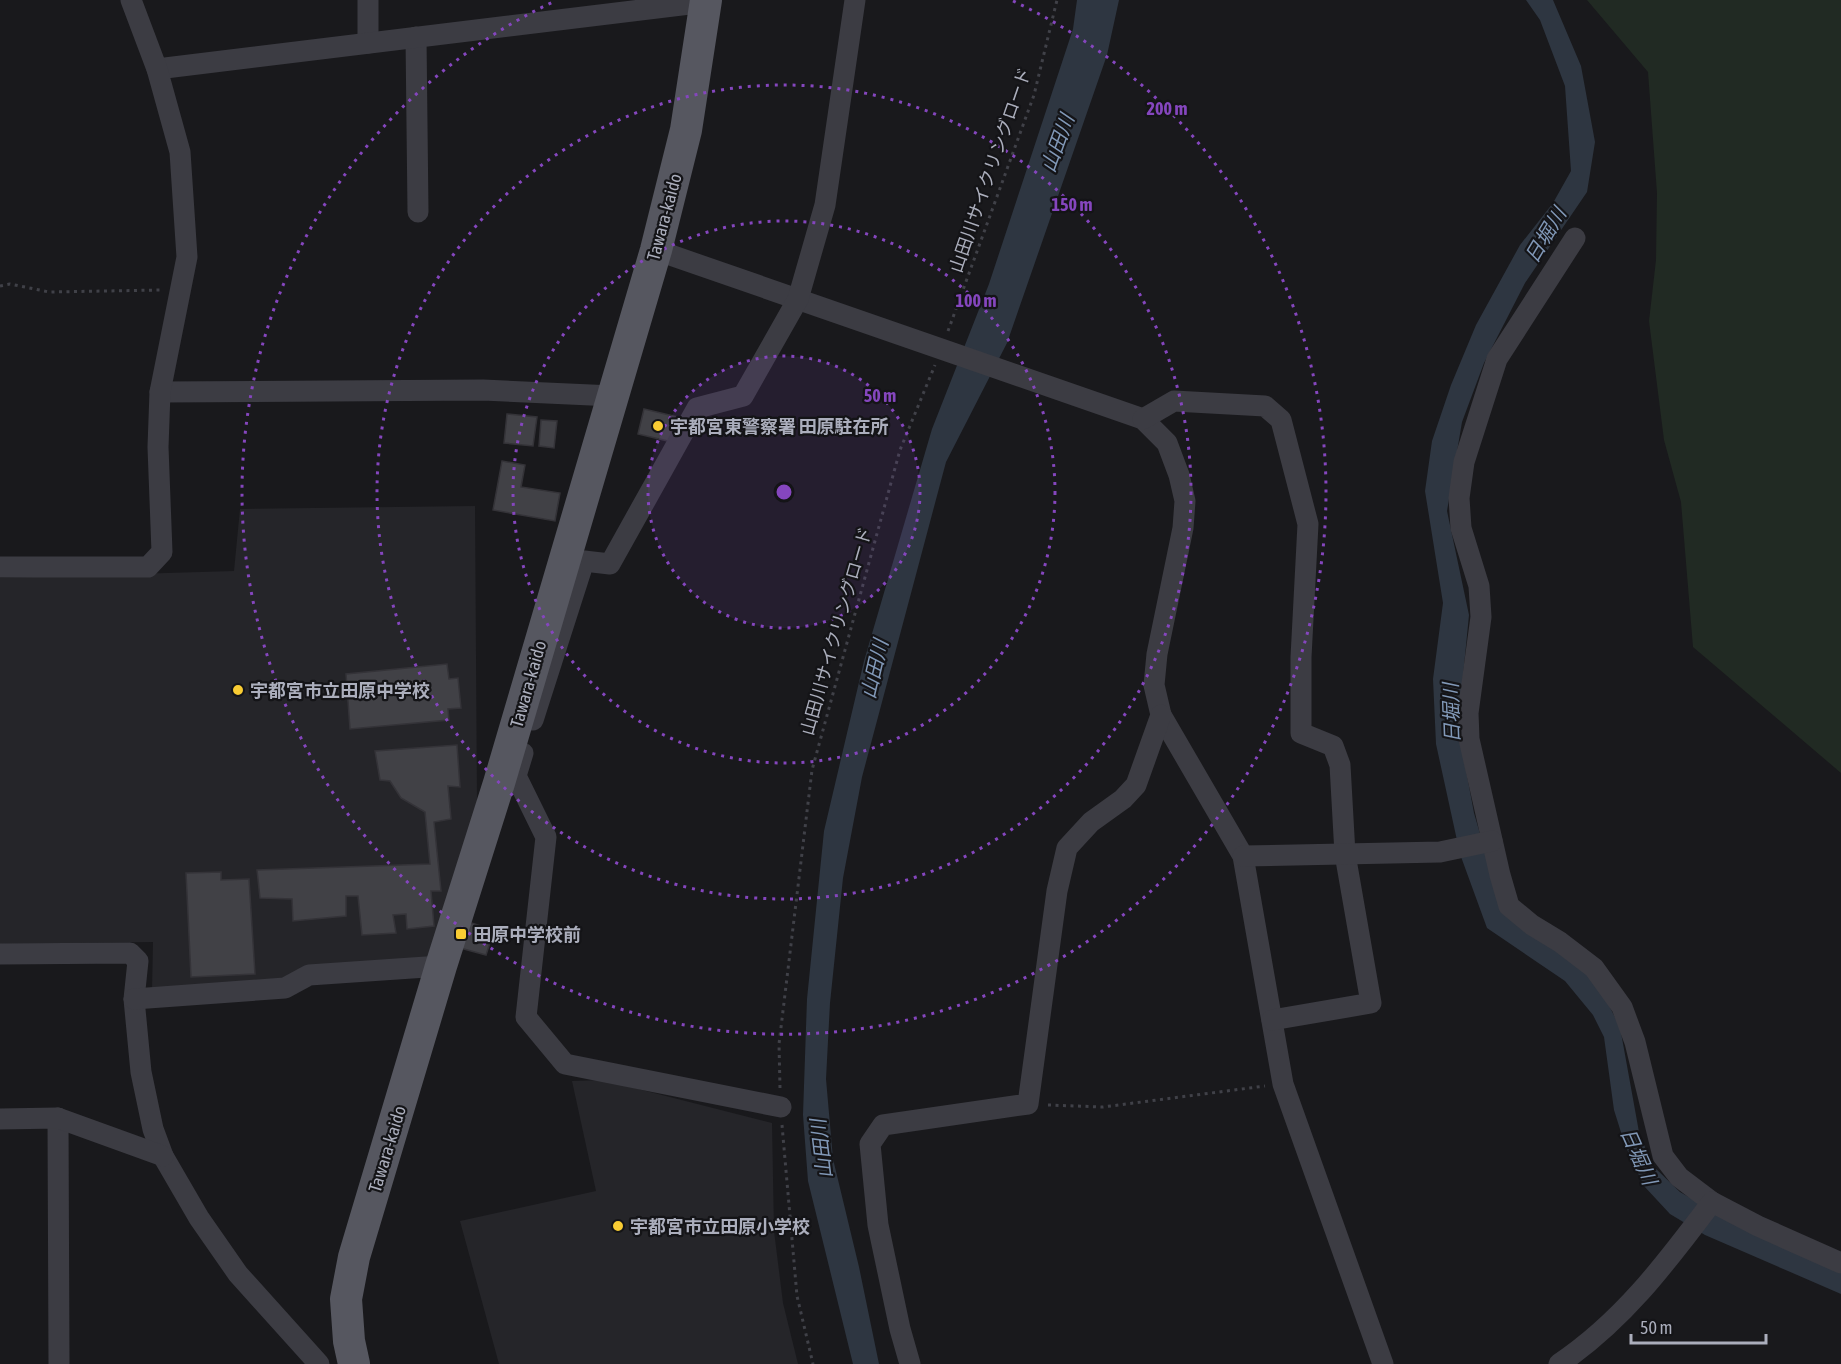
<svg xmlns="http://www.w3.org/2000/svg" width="1841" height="1364" viewBox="0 0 1841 1364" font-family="'Asap Condensed','Noto Sans JP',sans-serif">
<rect width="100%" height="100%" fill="#19191c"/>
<g fill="#252529">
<path d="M475,506L477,802L432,963L282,980L152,990L153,942L0,944V578L234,571L240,509Z"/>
<path d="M603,1080L772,1123L774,1231L783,1303L798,1364H499L460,1221L596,1191L572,1081Z"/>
</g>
<path fill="#212a23" d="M1587,0H1841V773L1693,647L1681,502L1664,440L1649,321L1656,260L1657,193L1648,72Z"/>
<g fill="#2e3641">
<path d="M1077,0H1119L1107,55L1007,343L946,462L862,777L843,878L830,1003L826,1079L833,1159L859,1267L879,1364H853L808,1181L803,1115L807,999L824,831L864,661L932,429L989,284L1073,29Z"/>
<path d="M1526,0H1553L1581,66L1595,142L1587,192L1525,283L1484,363L1462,422L1447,511L1469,615L1458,727L1474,813L1494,882L1598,984L1620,1027L1639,1132L1652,1165L1680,1192L1741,1227L1841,1270V1294L1705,1235L1670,1214L1644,1186L1625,1145L1614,1110L1604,1037L1593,1015L1565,981L1487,928L1460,854L1436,744L1433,679L1443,603L1425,491L1432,441L1451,385L1476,325L1520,245L1553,203L1571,171L1565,86L1540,20Z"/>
</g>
<g fill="#414146" stroke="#343338" stroke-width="1.5">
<path d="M644,409L678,417L672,442L638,434Z"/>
<path d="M507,414L537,417L533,446L504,443Z"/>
<path d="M541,420L557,421L554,448L539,446Z"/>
<path d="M502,461L525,465L521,487L560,493L555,521L493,510Z"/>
<path d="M447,664L449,679L458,678L461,708L448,709L449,720L350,729L346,674Z"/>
<path d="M457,745L460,787L448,786L451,819L434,822L441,891H431L434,926L407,929L406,914L393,915L396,933L362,935L358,896H346V916L293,921L292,899L260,898L257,870L430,864L425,812L401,798L390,781L380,780L375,751Z"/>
<path d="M221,872V880L249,879L255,974L191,977L186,873Z"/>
<path d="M468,922L494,930L486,955L460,948Z"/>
</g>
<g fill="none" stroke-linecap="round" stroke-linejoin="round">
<g stroke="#404148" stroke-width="3" stroke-dasharray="3 4.5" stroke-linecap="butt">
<path d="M0,286L10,284L49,292L162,290"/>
<path d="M948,331L1034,95L1057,0"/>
<path d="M780,1088L779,1044L812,770L900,450L935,365"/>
<path d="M1048,1105L1103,1107L1265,1086"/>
<path d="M782,1125L797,1296L813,1364"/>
</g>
<g stroke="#3c3c43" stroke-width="21">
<path d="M368,0V43"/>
<path d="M416,37L418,212"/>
<path d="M157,69L706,2"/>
<path d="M1575,238L1497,359L1464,462L1459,498L1461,528L1479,586L1481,617L1468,713L1469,739L1500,875L1509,906L1532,925L1560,942L1594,968L1622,1007L1635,1042L1663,1156L1679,1177L1712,1202"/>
<path d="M656,250L1143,419L1167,443L1179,475L1185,501L1183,528L1157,654L1154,685L1161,715L1243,856L1283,1084L1383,1364"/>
<path d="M160,392L483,390L613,396"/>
<path d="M1143,419L1174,401L1265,406L1281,420L1308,524L1301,657V733L1333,746L1340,765L1345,854L1371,1003L1272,1020"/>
<path d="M0,567H148L162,552L158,447L160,392L187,257L180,152L157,69L131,0"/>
<path d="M533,720L584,561L610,564L697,408L743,396L798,299L825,205L855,0"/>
<path d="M523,753L516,776L546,837L526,1017L565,1064L781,1107"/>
<path d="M1243,856L1440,852L1492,841"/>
<path d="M0,954L130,953L138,961L134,999L141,1072L153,1129L163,1156L199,1218L238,1274L319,1364"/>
<path d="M134,999L285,988L309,975L441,966"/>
<path d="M58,1118L59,1364"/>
<path d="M0,1119L58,1118L163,1156"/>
<path d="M910,1364L900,1329L878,1225L870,1144L883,1125L1028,1104L1057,891L1067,848L1091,822L1123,799L1136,785L1161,715"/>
<path d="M1559,1364C1623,1321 1666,1263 1712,1202L1758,1226L1841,1263"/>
</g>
<path stroke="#565760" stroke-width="32" d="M354,1364L349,1341L346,1299L354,1257L441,966L499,783L656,250L686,130L706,0"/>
</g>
<circle cx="784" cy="492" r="136" fill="#8546be" fill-opacity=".12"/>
<g fill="none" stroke="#8546be" stroke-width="3" stroke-dasharray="3 6">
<circle cx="784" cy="492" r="136"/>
<circle cx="784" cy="492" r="271"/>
<circle cx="784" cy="492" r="407"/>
<path d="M1013 1A542 542 0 1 1 555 1"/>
</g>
<g fill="#f9cc33" stroke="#141417" stroke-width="2">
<circle cx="658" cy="426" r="6"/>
<circle cx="238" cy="690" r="6"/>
<rect x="455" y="928" width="12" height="12" rx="3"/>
<circle cx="618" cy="1226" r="6"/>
</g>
<g text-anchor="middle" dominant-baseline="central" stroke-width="4.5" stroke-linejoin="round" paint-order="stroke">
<g font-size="18" fill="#abaebc" stroke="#141417">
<text transform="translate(990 170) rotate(-71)">山田川サイクリングロード</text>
<text transform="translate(664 217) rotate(-75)">Tawara-kaido</text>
<text transform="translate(836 631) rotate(-74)">山田川サイクリングロード</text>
<text transform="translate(528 684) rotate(-74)">Tawara-kaido</text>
<text transform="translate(387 1149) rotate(-73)">Tawara-kaido</text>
</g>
<g font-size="18" font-weight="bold" fill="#abaebc" stroke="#141417" text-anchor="start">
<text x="670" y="426">宇都宮東警察署 田原駐在所</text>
<text x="250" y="690">宇都宮市立田原中学校</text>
<text x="473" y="934">田原中学校前</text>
<text x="630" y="1226">宇都宮市立田原小学校</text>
</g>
<g font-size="20" font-style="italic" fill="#8198b7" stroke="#141417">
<text transform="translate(1057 143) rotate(-70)">山田川</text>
<text transform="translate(1545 235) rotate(-59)">日堀川</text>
<text transform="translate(874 669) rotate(-77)">山田川</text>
<text transform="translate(1451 713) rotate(-92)">日堀川</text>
<text transform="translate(821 1149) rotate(-97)">山田川</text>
<text transform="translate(1639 1156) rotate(66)">日堀川</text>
</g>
</g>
<circle cx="784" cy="492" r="9" fill="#8546be" stroke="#141417" stroke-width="3"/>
<g font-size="18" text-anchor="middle" font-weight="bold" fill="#8546be" stroke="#141417" stroke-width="4.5" stroke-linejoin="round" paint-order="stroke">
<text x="1167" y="115">200 m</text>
<text x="1072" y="211">150 m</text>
<text x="976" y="307">100 m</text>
<text x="880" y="402">50 m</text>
</g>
<path d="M1631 1334v9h135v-9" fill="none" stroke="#abaebc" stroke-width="3"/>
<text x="1640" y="1334" font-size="18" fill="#abaebc" stroke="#141417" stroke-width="4.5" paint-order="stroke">50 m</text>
</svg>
